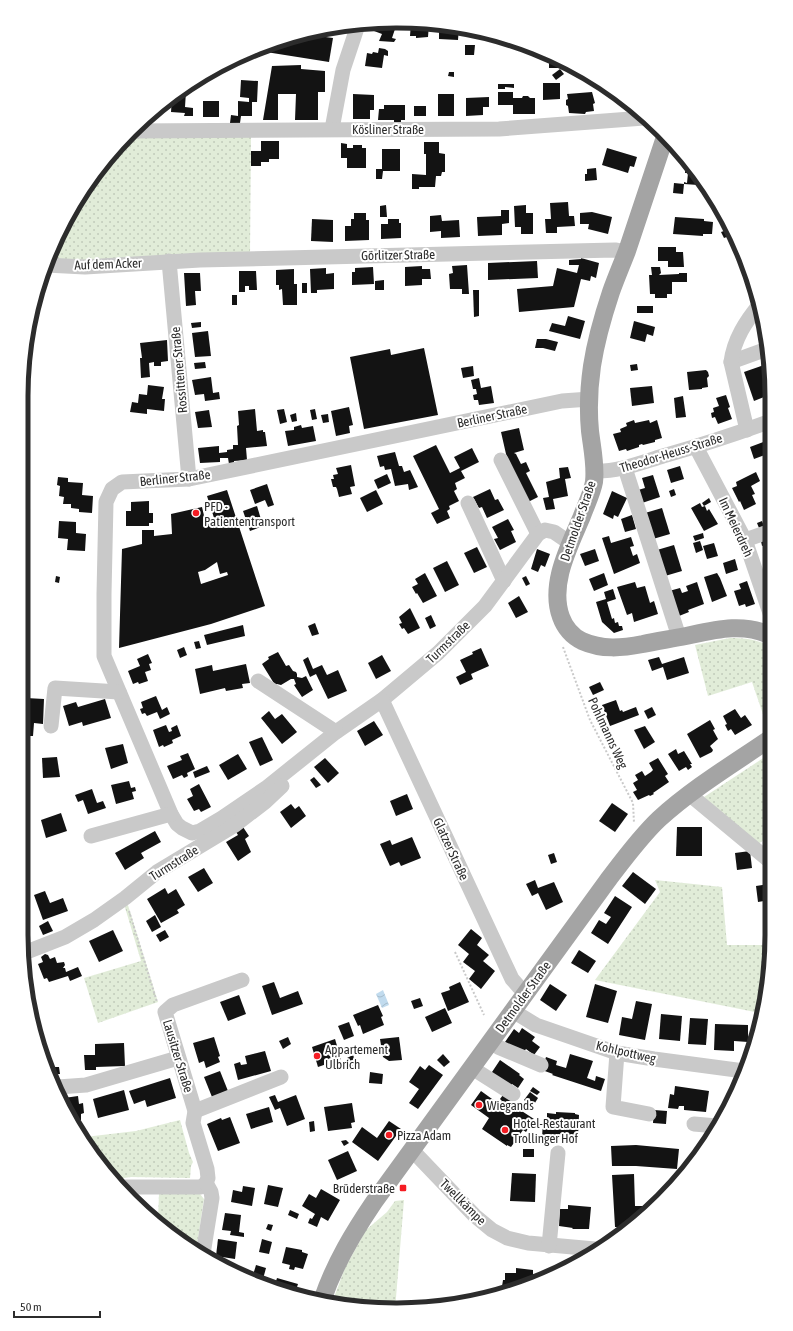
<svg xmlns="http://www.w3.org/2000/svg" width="793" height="1331" viewBox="0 0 793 1331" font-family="'Asap Condensed',sans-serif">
<defs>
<pattern id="green-dots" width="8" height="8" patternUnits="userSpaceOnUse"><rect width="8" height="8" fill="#e1ecd8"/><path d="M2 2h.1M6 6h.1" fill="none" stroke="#c1cbba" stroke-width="1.8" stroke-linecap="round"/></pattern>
<pattern id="water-waves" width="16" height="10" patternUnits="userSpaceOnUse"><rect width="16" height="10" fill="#c1dbee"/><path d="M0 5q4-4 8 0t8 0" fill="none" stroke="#a6bccc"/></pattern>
</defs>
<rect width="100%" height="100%" fill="#fff"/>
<g fill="url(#green-dots)">
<path d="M129,133L251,134L250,254L121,261L49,260L84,188Z"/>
<path d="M730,638C745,638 759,639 771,648V727L768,729L752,682L708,696L695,645Z"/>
<path d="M771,753V825L767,837L756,846L704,797Z"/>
<path d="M655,880L722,887L727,945H763L767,944L771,941V959L760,1015V1013L595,980L660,892Z"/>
<path d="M127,902L158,1002L98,1023L84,978L141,961L124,904Z"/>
<path d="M180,1120L189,1153L193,1162L191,1166L190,1178L131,1177L116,1179L98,1163L85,1137L136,1131Z"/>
<path d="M159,1194H200L204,1199L196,1251L188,1247L158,1219Z"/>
<path d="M404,1200L395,1310L333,1300L345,1268L366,1230L387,1212L395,1201Z"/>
</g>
<path fill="url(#water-waves)" d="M383,990L389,1005L382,1008L376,994Z"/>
<g fill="#131313" fill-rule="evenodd">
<path d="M395,21L394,25L396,26L392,38L396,39L394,42L379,41L382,34L374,31L376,23Z"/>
<path d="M411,22L429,24L428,37L416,38V36H410Z"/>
<path d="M439,25L459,27L458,40L439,39Z"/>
<path d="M342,26L341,29L337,27L336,32L326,28Z"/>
<path d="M472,29L491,35L499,37L494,38L476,37V33H472Z"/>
<path d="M303,34L333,38L329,62L266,52L268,45Z"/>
<path d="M465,45H475L474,55H465Z"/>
<path d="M379,48L385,49L388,51V56L384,55L382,68L365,66L367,53L372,54L373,52L378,53Z"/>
<path d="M549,54L562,61H559V68H549Z"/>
<rect x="544" y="55" width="4" height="6"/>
<path d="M301,65V69L325,71V92H318V120H295L296,94H278V120H263L272,66Z"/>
<path d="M560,69L564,74L556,80L552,75Z"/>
<path d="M449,72H454V77L448,76Z"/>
<path d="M241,80L258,81L257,102H252V116H241L240,123H230L231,115L238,116V101L249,102V98L240,97Z"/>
<path d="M543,83H560V99L543,100Z"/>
<path d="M498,84H514V88L505,87V89H498Z"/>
<path d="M181,90L186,91L185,107L193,108V116H184L185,113L171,112L172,97Z"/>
<path d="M498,92H513V98H522L523,96H528L530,98H535V114H513V105H498Z"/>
<path d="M592,92L595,103L593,104L594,111L586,112L585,114L569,113L568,106L566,105V100L568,99L567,94Z"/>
<path d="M353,94L374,95V110H370V119H353Z"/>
<rect x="438" y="94" width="16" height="22"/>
<path d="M489,97V107H483V115L466,116V98Z"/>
<rect x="203" y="101" width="16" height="16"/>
<path d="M384,105H405V120H401V124H394V120H378L379,109H384Z"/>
<rect x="414" y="106" width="12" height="10"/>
<path d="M261,141H279V159H269V162H261V166H251V151H261Z"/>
<path d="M424,142H439V153L445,154V172H442L441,176H436L435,187H419V189H412V174L426,175V154H424Z"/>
<path d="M341,143L347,144V148H353V145H362V148H366V168H347V158H341Z"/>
<path d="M607,148L637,157L634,167L630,166L628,173L602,165Z"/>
<path d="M382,149H400V171H383L382,179H376V169H382Z"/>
<path d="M686,160L699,177L698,185L684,184V182L687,183L688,173H685Z"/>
<path d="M596,168L597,180L585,181V174H587V169Z"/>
<path d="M674,183L684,184L683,194L673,193Z"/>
<path d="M568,202L569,216H574L575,226L557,227V233H546L545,219H551L550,203Z"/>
<path d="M386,205L387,217H380V206Z"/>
<path d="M526,205V213H533V234H521V227H515L514,206Z"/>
<path d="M501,210H509V223L502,224V235L478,236L477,217L501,216Z"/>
<path d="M592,212L612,217L608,234L588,229L589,224H580V213Z"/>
<path d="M354,213H366V220H369V240L345,241V226H351V219H354Z"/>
<path d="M441,215L442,221L459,220L460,237L441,238V231L430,232V216Z"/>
<path d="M675,217L704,219V221L713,222L712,234H703V236L673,234Z"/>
<path d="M312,219L333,220V242L311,241Z"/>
<path d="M388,219H399V223H401V238L381,239V224H388Z"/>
<path d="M730,229L732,235L724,238L721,232Z"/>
<path d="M658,247H676V252H683L684,267H668V261H658Z"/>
<path d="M581,258L599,263L596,278L591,276L590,281L581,279L574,307L519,312L517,289L553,286L557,268L577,273L579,265H569V260L581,259Z"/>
<path d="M537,261L538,278L488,280V263Z"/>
<path d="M467,265L469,294H462V289H450L449,274L453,273L452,266Z"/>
<path d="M422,266V269H430L431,279H422V285L405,286V267Z"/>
<path d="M373,267L374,284L352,285V272H355V268Z"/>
<path d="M651,267H660L661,273L659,275L679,274V273H687V282H672V294H667V298H655V294H650L649,275H652Z"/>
<path d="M326,268V274L334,273V289L317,290V293H311L310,269Z"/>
<path d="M294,269V284H297V305H283L282,289L279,290V285H276V270Z"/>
<path d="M239,271H256L257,290H249V286H245V292H239Z"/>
<path d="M184,273H200L201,291H195L196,305L186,306Z"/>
<path d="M384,280V290H375V281Z"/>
<rect x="302" y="283" width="5" height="10"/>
<path d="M473,290H479V316L474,317Z"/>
<rect x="232" y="295" width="5" height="10"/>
<rect x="637" y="306" width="16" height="7"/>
<path d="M568,316L585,321L580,339L549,331L552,323L565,326Z"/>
<path d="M634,321L655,327L653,336L647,334L645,342L630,338Z"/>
<path d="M201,322V327L192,328L191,323Z"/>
<path d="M208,331L211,356L195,357L192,333Z"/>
<path d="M537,339H546L558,342L555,351L543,348H535Z"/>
<path d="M167,340L168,361L161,362V366H154V362L149,363L150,377L141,378L140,358H142L140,343Z"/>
<path d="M424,348L438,415L364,429L350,357L390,349L391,355Z"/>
<path d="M205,362L206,368L195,369L194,363Z"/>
<path d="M770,363L771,372V394L754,401L744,372Z"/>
<path d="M637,364L638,370L631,371L630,365Z"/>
<path d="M473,366L474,376L463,378L461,368Z"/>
<path d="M706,370L708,372L709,376L707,378L708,387L702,388V389L689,390L687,372Z"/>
<path d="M211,377L213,393L219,392L220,399L205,401L204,394L195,395L192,380Z"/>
<path d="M479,378L481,388L491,386L494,403L479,405L478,400H474L473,395L477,394L476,389H473L471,380Z"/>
<path d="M148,385L164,387L162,399H165L164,411L147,409V414L130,412L132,402L138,403L139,394L147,395Z"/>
<path d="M652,386L654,403L632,406L630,388Z"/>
<path d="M726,395L730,407L728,408L732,419L718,424L715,417L712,418L711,413L714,412L713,408L719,406L716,398Z"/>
<path d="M683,396L686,417L676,418L674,398Z"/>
<path d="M349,407L353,425L349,426L350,433L336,436L331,411Z"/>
<path d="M255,409L257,431L263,430V432H265L267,446L246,448L247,460L234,461V464H229L228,458H220V462L200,463L198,448L219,446V453L227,452V450L233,449V445H238L237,426L239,425L238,411Z"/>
<path d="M284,409L287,422L280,424L277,410Z"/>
<path d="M315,409L317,419L312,420L310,410Z"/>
<path d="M209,410L212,427L198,428L195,412Z"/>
<path d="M296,413L297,421L292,422L290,415Z"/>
<path d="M328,414L329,422L323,423L321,415Z"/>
<path d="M634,420L635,423L649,420L650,423L657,420L662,438L655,440V442L643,445L642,444L639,445V447L627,451L626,449L619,451L613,434L621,432L620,429L627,426L626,423Z"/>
<path d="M301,425L302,428L313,426L316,441L288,446L285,431L294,430V427Z"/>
<path d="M519,428L524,450L514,453L516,454L521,464L526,462L530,471L526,473L538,497L528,502L506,454L501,432Z"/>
<path d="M771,439V470L765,455L754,459L750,447Z"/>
<path d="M436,445L450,473L460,468L454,457L472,448L479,462L461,471L465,478L455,483L457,489L454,491L459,501L449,506L450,509L447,511L450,518L437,524L431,513L439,509L413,456Z"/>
<path d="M395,452L399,466H402L404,472L410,470L418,487L409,490L408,484L395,486L391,469L385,470L384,466L380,467L377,456Z"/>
<path d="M351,465L355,486L350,487L352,494L339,497L337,489L336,487H333L331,479H334L333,475L338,474L336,468Z"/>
<path d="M680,466L684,479L671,483L667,470Z"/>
<path d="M568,467L571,478L565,479L568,496L553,499L555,509L546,510L543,498L549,497L546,482L560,478L559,468Z"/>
<path d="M756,472L760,481L751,486L755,494L752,495L756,504L744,510L740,501L739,502L732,488L737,486L736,482Z"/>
<path d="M387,474L391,483L378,489L374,480Z"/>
<path d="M653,475L660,497L642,503L638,490L645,488L642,478Z"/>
<path d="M58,477L68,478V482L83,483L82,495L93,496L92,513L79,512V509L71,508V504H63L64,497L59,496L60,486L57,485Z"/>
<path d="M267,484L274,505L268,507L265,500L255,504L250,490Z"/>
<path d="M490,489L495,500L498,499L504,510L487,518L482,507L479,508L473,497Z"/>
<path d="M674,489L676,495L671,497L669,491Z"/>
<path d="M227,490L265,606L211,624L119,648L122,549L142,544V530H154V536L172,534L171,514L202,507L206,524L215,521L207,496ZM217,562L220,574L227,572L228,575L201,584L198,572L205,570Z"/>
<path d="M376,490L383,504L367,512L360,498Z"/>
<path d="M612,491L627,498L618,517L614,515L613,519L603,514Z"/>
<path d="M709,498L711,502L704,506L702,503Z"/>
<path d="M149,501V513H153V523H149V526H126V511H131V502Z"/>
<path d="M700,503L702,507L705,506L707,511L709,509L718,524L704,531L691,508Z"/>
<path d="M257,506L263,526L250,531L243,511Z"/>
<path d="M662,508L670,534L653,539L645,513Z"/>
<path d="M632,515L636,529L625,532L621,519Z"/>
<path d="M508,519L514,530L511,531L516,542L500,550L494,539L498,538L492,527Z"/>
<path d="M59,521L76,522V533L86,534L85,551L67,550L68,539L58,538Z"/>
<path d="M762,521L764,526L759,528L757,523Z"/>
<path d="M703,533L704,538L695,541L693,536Z"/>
<path d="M609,536L611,543L631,537L634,546L630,547L633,556L637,554L640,563L614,574L602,538Z"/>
<path d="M771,537V543L762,546L761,541Z"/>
<path d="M700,541L703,550L696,553L693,543Z"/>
<path d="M714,543L718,556L707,559L703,546Z"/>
<path d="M674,545L682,571L665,576L657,550Z"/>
<path d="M771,546V569H770L763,549Z"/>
<path d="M477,547L487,567L474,573L464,553Z"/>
<path d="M537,549L550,554L545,567L541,565L538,572L531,569Z"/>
<path d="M595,549L599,561L585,566L580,554Z"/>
<path d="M735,559L738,570L726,574L723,563Z"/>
<path d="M447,561L459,585L445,592L433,568Z"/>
<path d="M425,573L437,596L423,603L417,593L416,594L412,587L418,584L415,579Z"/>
<path d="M604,573L608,585L594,591L589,579Z"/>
<path d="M717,573L720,578L727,596L712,602L704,577Z"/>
<path d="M56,576L60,577L59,583L55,582Z"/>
<path d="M526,576L530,584L526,586L522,578Z"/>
<path d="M747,581L755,604L746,607L745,604L739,606L734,591L741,589L739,584Z"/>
<path d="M635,582L637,588L645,586L650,603L654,601L658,614L634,622L632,613L627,615L617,587Z"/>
<path d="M697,582L704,604L688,610L689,612L679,616L669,591L680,588L682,593L688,591L686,586Z"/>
<path d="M613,589L616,599L607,602L612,619L614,618L615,623L618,622L619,626H622L623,630L614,633L602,622L596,602L606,599L604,592Z"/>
<path d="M519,596L528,612L516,618L508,603Z"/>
<path d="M410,608L420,628L408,634L404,628L402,629L399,624L402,623L399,617Z"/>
<path d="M431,615L436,626L430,629L425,618Z"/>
<path d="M315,623L319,634L312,636L308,626Z"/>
<path d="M243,625L245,636L207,645L204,635Z"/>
<path d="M199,641L201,648L196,649L194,642Z"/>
<path d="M184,647L187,655L180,658L177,650Z"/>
<path d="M481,648L489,666L471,674L473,679L460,685L456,677L466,672L460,660L473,654L472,652Z"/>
<path d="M278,652L286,666L289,665L293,671L296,672L297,674V677L302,678L306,676L313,690L302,697L294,685L296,684L294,679H291L281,685L277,684L275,685L262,664L269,659L268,657Z"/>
<path d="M148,654L152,663L149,664L151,670L145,672L148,681L139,684L138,682L133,684L128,671L140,666L137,659Z"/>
<path d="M382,655L391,671L376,679L368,663Z"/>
<path d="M308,657L313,669L322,665L327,675L338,670L347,691L328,699L316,674L310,677L303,660Z"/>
<path d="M659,657L662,664L684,657L689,673L667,680L663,667L652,671L648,660Z"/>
<path d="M246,664L250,683L242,684L243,688L226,691L225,688L200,694L195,669L212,665L213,671Z"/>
<path d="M600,682L604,690L593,695L589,687Z"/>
<path d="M156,696L162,710L167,707L170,714L160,719L157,712L147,716L145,713L142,714L140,709L143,708L141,702Z"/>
<path d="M26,698L44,699L43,724L34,723L33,736H28L29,723H25Z"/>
<path d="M105,699L111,718L83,726L82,722L69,726L63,706L76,702L78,707Z"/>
<path d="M616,700L620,711L622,710L623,712L636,707L639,715L610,726L602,705Z"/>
<path d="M652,707L656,715L648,719L644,711Z"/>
<path d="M735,709L741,718L745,715L752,725L735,735L731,729L728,731L725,725L727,724L723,716Z"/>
<path d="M269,711L275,719L282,714L297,732L282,744L261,718Z"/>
<path d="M710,720L715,729L713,730L718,739L710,746L713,750L712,752L700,758L687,734Z"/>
<path d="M374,721L383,735L365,746L357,731Z"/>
<path d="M166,725L169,732L172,731L171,728L177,725L181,736L172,740L173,743L164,747L163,745L159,747L153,730Z"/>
<path d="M645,726L655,742L644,749L634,730Z"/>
<path d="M262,737L273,760L260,766L249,742Z"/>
<path d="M123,744L128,763L111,769L105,748Z"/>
<path d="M676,749L678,754L684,751L692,764H690L692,767L688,770L686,767L679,771L668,754Z"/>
<path d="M188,753L195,769L187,773L188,776L184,778L182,775L173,779L167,766L182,760L180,756Z"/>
<path d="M238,754L247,769L228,780L219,765Z"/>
<path d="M57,757L60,777L43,778L42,758Z"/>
<path d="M325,758L339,773L328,783L314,767Z"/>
<path d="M658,758L668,774L665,776L669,782L653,793L654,794L650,796L649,795L638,800L633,792L637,790L633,783L638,780L635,775L642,771L645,776L651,772L653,770L649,763Z"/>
<path d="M207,766L210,772L195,778L193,772Z"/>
<path d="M314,777L321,785L316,788L310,780Z"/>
<path d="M129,781L131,788L135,787L136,791L132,792L134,799L116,804L111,785Z"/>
<path d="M199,784L211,807L201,812L199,809L194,811L187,799L193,796L190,789Z"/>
<path d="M92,789L97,803L103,801L106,808L88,814L83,800L78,802L75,795Z"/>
<path d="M407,794L413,809L396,816L390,801Z"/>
<path d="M612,803L628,814L615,832L599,821Z"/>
<path d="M291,804L295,809L299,806L306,816L291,828L280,812Z"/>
<path d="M61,813L67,831L46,838L41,820Z"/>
<path d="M243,827L249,836L245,839L251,852L238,861L226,842L238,835L236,832Z"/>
<path d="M677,827H702V856H676Z"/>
<path d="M155,831L161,842L141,853L144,858L125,870L115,853Z"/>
<path d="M412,837L421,858L401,866L399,862L390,866L380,844L390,840L392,845Z"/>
<path d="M750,851L752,868L737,870L735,853Z"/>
<path d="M554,853L557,862L551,864L548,855Z"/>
<path d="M204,868L213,883L198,892L188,877Z"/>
<path d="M633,872L656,889L645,904L622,886Z"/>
<path d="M535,880L538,888L554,882L563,902L546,910L538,893L532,896L526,884Z"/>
<path d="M770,884L771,900L758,902L756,886Z"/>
<path d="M165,888L168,894L176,889L185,905L177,910L179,913L161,923L147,899Z"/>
<path d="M45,891L50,903L63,898L68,911L43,920L34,895Z"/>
<path d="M615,896L632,907L608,944L591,933L599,920L606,924L611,917L604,913Z"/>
<path d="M155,915L161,927L152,932L146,921Z"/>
<path d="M25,917L29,931L21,933V918Z"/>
<path d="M48,921L53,931L43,935L39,926Z"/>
<path d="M471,929L482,938L477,945L489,955L483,961L495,971L481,989L469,979L475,971L463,962L469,954L458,945Z"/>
<path d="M113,930L123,951L99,962L89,941Z"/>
<path d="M165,930L169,937L160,942L156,935Z"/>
<path d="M579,950L596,961L588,973L571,963Z"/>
<path d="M45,954L48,955L50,959L55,957L57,963L64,962L65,965L63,968H65L66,972L78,967L82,976L70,981L68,976L49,982L47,978L44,979L38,964L43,962L41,957Z"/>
<path d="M274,982L280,998L298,991L303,1004L272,1015L262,986Z"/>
<path d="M460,982L469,1002L448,1011L441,993L450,990L449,987Z"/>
<path d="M550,984L567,995L556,1011L540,1000Z"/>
<path d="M595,984L617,991L608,1023L586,1017Z"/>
<path d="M239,995L246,1014L228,1021L220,1002Z"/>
<path d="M420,998L423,1006L414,1009L411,1001Z"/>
<path d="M636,1001L652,1004L645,1040L619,1035L622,1017L632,1019Z"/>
<path d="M378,1005L383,1016L381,1017L384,1025L363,1034L360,1025L358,1026L353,1015Z"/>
<path d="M445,1008L452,1023L432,1032L425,1017Z"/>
<path d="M661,1014L682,1016L680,1041L659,1039Z"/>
<path d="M690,1018L708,1019L706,1045L688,1044Z"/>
<path d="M349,1022L354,1036L344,1040L338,1026Z"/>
<path d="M715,1024L748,1025V1042L734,1041V1051L714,1050Z"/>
<path d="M522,1028L535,1037L532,1041L540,1047L534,1055L526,1049L522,1054L505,1042L514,1029L519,1033Z"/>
<path d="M214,1037L220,1056L218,1057L220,1062L206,1068L204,1061L199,1063L193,1043Z"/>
<path d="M288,1037L291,1044L283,1049L279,1041Z"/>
<path d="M399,1037L402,1060L389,1061L383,1057L380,1039Z"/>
<path d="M335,1039L341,1059L318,1067L312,1047Z"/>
<path d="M124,1043L125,1066L96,1067V1070H85L84,1055H95V1044Z"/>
<path d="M265,1051L271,1071L238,1080L234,1064L240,1062L241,1065L247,1064L245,1056Z"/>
<path d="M443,1054L450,1062L444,1067L437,1060Z"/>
<path d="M570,1054L593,1061L587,1078L595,1081L596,1076L605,1079L601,1091L552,1075L553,1074L542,1070L546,1057L557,1061L556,1065L566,1068Z"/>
<path d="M353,1055L358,1067L351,1069L347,1058Z"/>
<path d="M500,1060L520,1074L519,1075L524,1079L518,1088L512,1084L510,1088L490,1075Z"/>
<path d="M429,1065L443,1075L418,1109L409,1103L419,1089L409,1082L420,1066L425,1070Z"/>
<path d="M53,1067H59L60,1074H53Z"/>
<path d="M220,1071L228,1091L212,1097L204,1077Z"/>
<path d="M370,1072L383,1074L382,1084L369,1083Z"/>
<path d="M170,1078L176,1098L147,1107L145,1100L134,1104L129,1091Z"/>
<path d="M675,1086L709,1091L706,1112L684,1110V1106H679L678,1109L668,1108L670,1094L674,1095Z"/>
<path d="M533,1087L540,1092L537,1095L530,1091Z"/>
<path d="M124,1090L129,1110L98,1118L93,1099Z"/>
<path d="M481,1091L499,1104L502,1101L500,1099L503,1095L511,1100L506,1109L510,1112L514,1106L534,1119L526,1132L523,1130L511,1147L507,1145V1146L482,1129L489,1118L471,1105Z"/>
<path d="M530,1092L538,1098L533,1106L524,1100Z"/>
<path d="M275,1095L278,1102L296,1095L305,1119L287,1126L280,1108L275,1110L269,1097Z"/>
<path d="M78,1096L79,1104L83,1103L84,1113L81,1114V1120H76L64,1098Z"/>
<path d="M352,1103L355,1122L351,1123L352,1128L328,1131L324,1107Z"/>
<path d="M269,1107L273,1122L251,1129L246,1114Z"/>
<path d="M654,1110L667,1111L666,1124L653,1123Z"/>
<path d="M556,1112L575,1113V1114L579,1115L578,1137L564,1136V1138L554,1137V1139L542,1138L543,1120H547V1113L556,1114Z"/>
<path d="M230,1117L240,1143L218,1151L207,1124L221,1118L222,1120Z"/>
<path d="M314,1121L315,1131L310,1132L309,1122Z"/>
<path d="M389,1121L401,1129L378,1161L352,1142L362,1127L377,1138Z"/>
<path d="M346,1140L349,1143L344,1146L341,1141Z"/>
<path d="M636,1145L679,1149L677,1169L636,1166H612L611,1146Z"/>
<rect x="523" y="1149" width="11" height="8"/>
<path d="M348,1151L357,1171L337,1180L328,1160Z"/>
<path d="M512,1173L536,1174L535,1202L510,1201Z"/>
<path d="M634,1174L635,1206H650L630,1227H615L612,1175Z"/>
<path d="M268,1185L283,1188L278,1207L264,1204Z"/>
<path d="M243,1186L255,1188L252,1206L231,1202L233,1190L242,1192Z"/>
<path d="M321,1189L340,1200L328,1221L321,1217L317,1227L308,1223L310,1218L312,1219L315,1214L302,1206L309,1194L316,1198Z"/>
<path d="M568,1205L591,1207L589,1229H572L573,1228L559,1226L560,1209H568Z"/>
<path d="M290,1210L299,1214L297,1219L288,1215Z"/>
<path d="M225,1213L241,1215L239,1232L244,1233V1237L230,1235L231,1231L222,1230Z"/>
<path d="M268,1224L273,1225L271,1231L266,1229Z"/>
<path d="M218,1239L237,1242L235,1259L216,1256Z"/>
<path d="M262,1239L272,1242L269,1254L259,1252Z"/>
<path d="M286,1247L302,1250V1252L308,1254L303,1269L295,1267L294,1270L289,1269L290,1265L282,1263Z"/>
<path d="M256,1265L266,1268L263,1279L253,1275Z"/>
<path d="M516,1268L533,1270V1275H544L517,1290L501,1293L503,1280H505V1273H516Z"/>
<path d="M277,1278L298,1284L295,1293L276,1290L269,1287L272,1280L276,1281Z"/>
</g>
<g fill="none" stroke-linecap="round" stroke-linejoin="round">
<g stroke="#c9c9c9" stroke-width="2" stroke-dasharray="2 2" stroke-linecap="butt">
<path d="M563,647L590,720L633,803L634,823"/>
<path d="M129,911L157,1002"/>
<path d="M455,952L484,1015"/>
</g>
<g stroke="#c9c9c9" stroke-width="15">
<path d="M332,129L343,70L358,25"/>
<path d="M131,131L499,129L644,118"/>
<path d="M169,261L189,479"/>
<path d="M46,265L85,267L200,260L615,250L626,252"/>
<path d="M731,362L764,350"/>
<path d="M747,430L731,362C734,339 746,321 760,304"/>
<path d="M696,447L745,540L771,616V626L768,634"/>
<path d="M501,460L538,534"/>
<path d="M625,468L679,637"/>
<path d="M594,471C618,472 640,463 663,456C699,446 736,434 771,421"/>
<path d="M468,503L504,581"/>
<path d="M745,540L771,531"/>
<path d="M570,543L554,532L545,530L538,534L485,606L438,653L382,700L336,732L266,788L222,818L200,831L192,833L182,828L177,824L171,814L104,656V594L106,502L112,489L122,482L189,479L562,401L590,399"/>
<path d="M258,681L336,732"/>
<path d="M382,700L512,979L519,987L527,992"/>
<path d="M51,726L55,688L119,692"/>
<path d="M689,794L771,862"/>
<path d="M91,836L171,814"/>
<path d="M24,953L65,937L94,920L125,898L157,872L235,825L265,802L282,786"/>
<path d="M513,1011L536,1025L617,1053L654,1059L744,1071"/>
<path d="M490,1042L498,1047L541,1065"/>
<path d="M617,1053L613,1107L649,1114"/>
<path d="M472,1068L513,1094"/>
<path d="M58,1087L86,1085L178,1058"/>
<path d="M195,1111L281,1077"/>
<path d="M694,1124L717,1126"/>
<path d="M412,1150L475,1216L492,1230L507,1238L528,1243L595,1249"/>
<path d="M124,1187H201L206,1183L208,1178L207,1169L193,1123L195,1111L165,1012L173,1005L242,980"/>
<path d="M549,1246L558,1153"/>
<path d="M203,1254L212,1198L211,1192L206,1183"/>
</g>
<g stroke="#a4a4a4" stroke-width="18">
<path d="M665,137C652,175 640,213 627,251C622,264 616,278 611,292C603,316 596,340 592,366C589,387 588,410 590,431C592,448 596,465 594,482C592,493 586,505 582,516C569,547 549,584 561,617C565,628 572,636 582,641C602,650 622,648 643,644C657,641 671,639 686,636C714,630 744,622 771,636"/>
<path d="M323,1298C335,1263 353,1233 374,1202L608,880C624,859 640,837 659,819C693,788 733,764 771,738"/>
</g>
</g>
<g fill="#f51c23" stroke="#fff" stroke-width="1.5">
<circle cx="196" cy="513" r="4"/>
<circle cx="317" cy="1056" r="4"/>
<circle cx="479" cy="1105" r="4"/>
<circle cx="505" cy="1130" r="4"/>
<circle cx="389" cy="1135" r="4"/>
<rect x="399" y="1184" width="8" height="8" rx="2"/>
</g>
<g text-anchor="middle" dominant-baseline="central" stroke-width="4" stroke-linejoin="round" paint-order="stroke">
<g font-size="13" fill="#2c2c2c" stroke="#fff">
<text x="388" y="129">Kösliner Straße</text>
<text transform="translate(398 255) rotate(-1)">Görlitzer Straße</text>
<text transform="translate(108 264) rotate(-2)">Auf dem Acker</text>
<text transform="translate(179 370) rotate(-95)">Rossittener Straße</text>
<text transform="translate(492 416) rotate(-12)">Berliner Straße</text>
<text transform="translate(671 453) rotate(-17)">Theodor-Heuss-Straße</text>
<text transform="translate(175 478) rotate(-6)">Berliner Straße</text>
<text transform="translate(578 521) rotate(-71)">Detmolder Straße</text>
<text transform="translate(736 527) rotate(65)">Im Meierdreh</text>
<text transform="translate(448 642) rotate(-44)">Turmstraße</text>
<text transform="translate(608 733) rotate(65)">Pohlmanns Weg</text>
<text transform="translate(451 849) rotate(65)">Glatzer Straße</text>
<text transform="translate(174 863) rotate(-32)">Turmstraße</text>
<text transform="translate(523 997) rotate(-54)">Detmolder Straße</text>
<text transform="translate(626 1052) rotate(13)">Kohlpottweg</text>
<text transform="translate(178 1056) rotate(73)">Lausitzer Straße</text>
<text transform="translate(463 1202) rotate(45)">Twellkämpe</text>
</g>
<g font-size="13" fill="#2c2c2c" stroke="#fff" text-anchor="start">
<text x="204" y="506">PFD -<tspan x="204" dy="15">Patiententransport</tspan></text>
<text x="325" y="1049">Appartement<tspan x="325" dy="15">Ulbrich</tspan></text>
<text x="487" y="1105">Wiegands</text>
<text x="513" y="1123">Hotel-Restaurant<tspan x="513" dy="15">Trollinger Hof</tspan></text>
<text x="397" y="1135">Pizza Adam</text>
<text x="395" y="1188" text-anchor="end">Brüderstraße</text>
</g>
</g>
<path d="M0 0H793V1331H0ZM396 28H397A368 368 0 0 1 765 396V935A368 368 0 0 1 397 1303H396A368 368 0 0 1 28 935V396A368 368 0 0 1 396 28Z" fill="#fff" fill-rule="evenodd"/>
<path fill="none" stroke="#2c2c2c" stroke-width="5" d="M396 28H397A368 368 0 0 1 765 396V935A368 368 0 0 1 397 1303H396A368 368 0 0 1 28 935V396A368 368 0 0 1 396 28Z"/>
<path d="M14 1311v6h86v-6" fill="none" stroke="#2c2c2c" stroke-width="2"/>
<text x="20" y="1311" font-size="12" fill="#2c2c2c" stroke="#ffffff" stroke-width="3" paint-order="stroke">50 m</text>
</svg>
